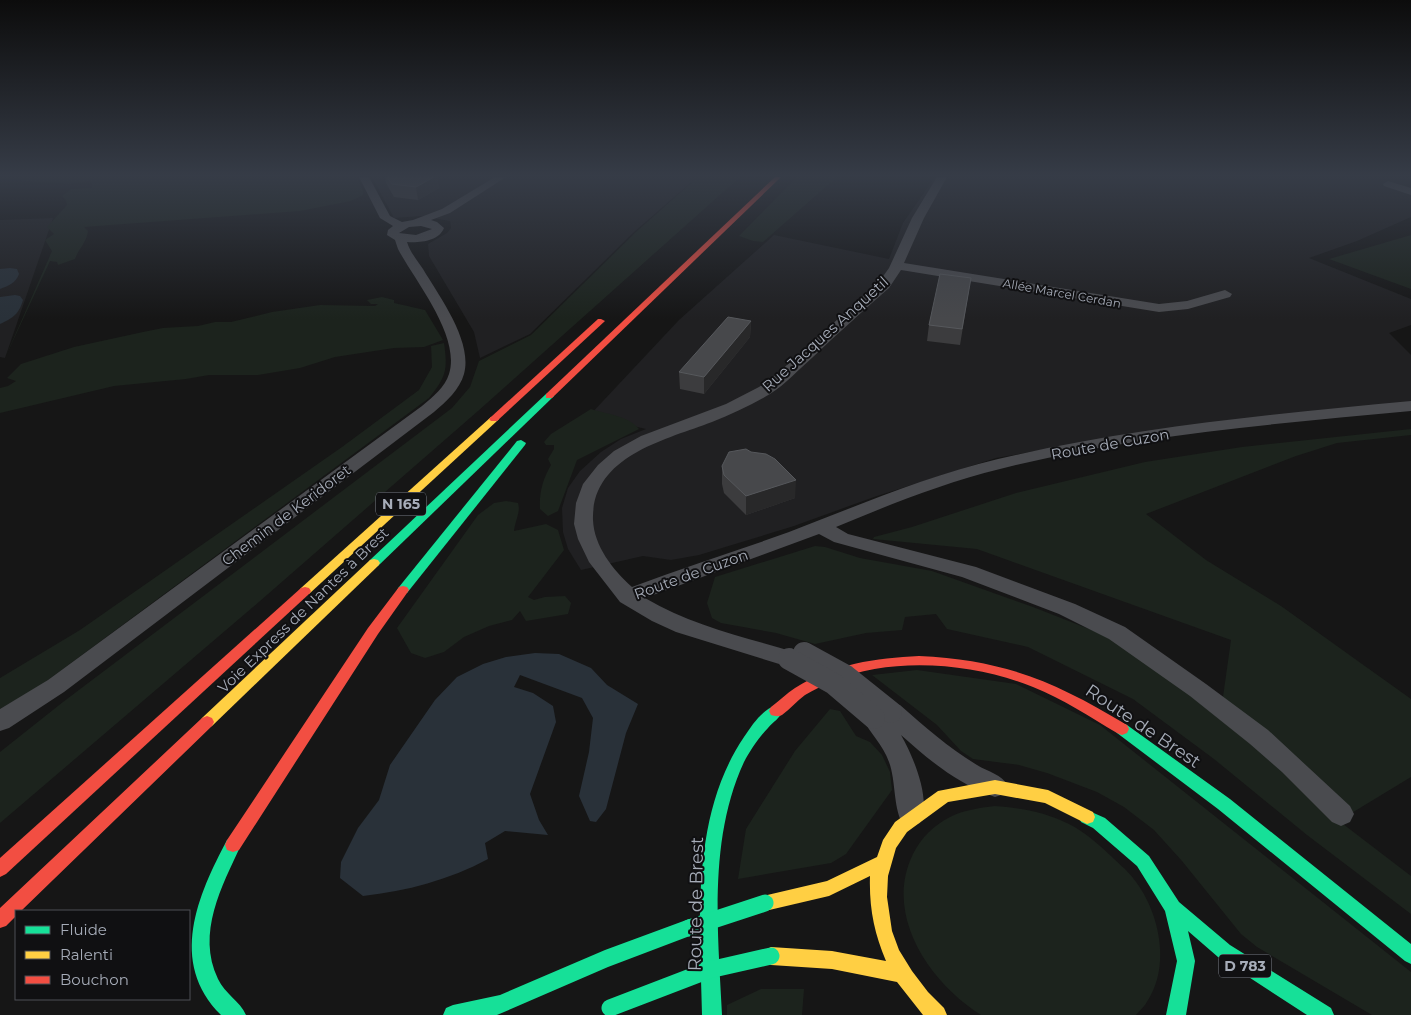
<svg xmlns="http://www.w3.org/2000/svg" width="1411" height="1015" viewBox="0 0 1411 1015" font-family="Montserrat,sans-serif">
<rect width="100%" height="100%" fill="#161616"/>
<g fill="#202022">
<path d="M372,177H697L634,232L530,334L480,358L474,332L429,256L428,244L447,233L451,228L450,221L421,216L394,218Z"/>
<path d="M935,177H1411V217L1357,241L1309,258L1411,299V325L1389,333L1411,355V402L1139,433L996,458L874,497L794,526L699,555L671,560L643,556L581,570L568,549L563,532L562,508L568,488L580,471L601,452L621,439L646,429L589,416L679,320L774,235L889,259L903,223Z"/>
<path d="M53,218L5,358L0,357V220Z"/>
</g>
<g fill="#1c231d">
<path d="M0,177H357L363,191V195L351,201L300,211L84,227L88,231C87,242 79,248 75,259L58,265L57,262L50,261L5,358L52,251L45,240L54,234L47,227L67,205L66,200L62,196L71,189L91,188L93,185L89,181L70,184L0,179Z"/>
<path d="M698,177H740L478,411L253,607L0,823V752L63,702L452,408L470,387L479,361L531,335L636,232Z"/>
<path d="M797,177H837L763,242L753,241L739,236Z"/>
<path d="M1411,235V289L1329,259Z"/>
<path d="M382,297L394,300V303L425,310L443,340L424,347L394,348L335,357L300,368L258,375H209L186,379L114,386L0,413V388L8,386L16,381L7,378L21,364L74,347L143,332L163,328L198,326L215,322H231L272,312L320,305L375,306L378,304H371L367,300Z"/>
<path d="M444,343C448,370 446,377 429,398L40,686L0,709V678L80,630L342,447L419,390L432,367L431,346Z"/>
<path d="M591,409C606,414 629,416 639,429L577,460L558,511L548,516L540,509C539,492 543,479 551,465L548,459L554,449V445H546L544,442L551,434Z"/>
<path d="M1411,429V435L1337,443L1296,456L1146,514L1206,560L1281,606L1411,699V777L1350,814L1222,704L1231,640L977,549L873,539L874,537L912,527L1016,493L1145,462L1242,447Z"/>
<path d="M506,501L518,503C521,512 515,521 514,531L546,524L558,530L564,550L528,597L534,600L545,597L565,596L571,603L568,614L526,621L520,611L512,620L489,626L464,637L444,652L425,658L411,653L397,628L478,515L494,503Z"/>
<path d="M815,546L825,547L860,558L932,571L1033,607L1117,640L1151,663L1277,763L1326,811L1411,876V914L1307,835L1214,759L1133,699L1028,647L947,629L936,614L905,617L902,630L866,633L815,644L776,633L721,623L712,618L707,603L715,577Z"/>
<path d="M917,670L1016,684L1100,725L1411,972V1015H1372L1257,947L1241,934L1182,861L1154,830L1124,807L1097,792L1047,773L1019,765L973,759L961,751L937,725L872,675Z"/>
<path d="M830,709L840,711L856,736L870,742L882,755L890,772L892,790L846,854L831,863L738,879L746,829L795,751Z"/>
<path d="M995,806C1021,808 1045,812 1069,824C1085,832 1098,844 1111,856C1118,863 1127,870 1133,878C1159,910 1171,964 1148,1000C1145,1006 1140,1010 1136,1015H981C930,983 883,915 913,854C921,838 934,825 950,817C964,810 979,808 995,806Z"/>
<path d="M761,989H804L802,1015H727V1005Z"/>
</g>
<g fill="#293139">
<path d="M10,268L17,269L19,274C16,283 8,286 0,289V269Z"/>
<path d="M15,295L20,296L23,300C19,314 13,318 0,324V297Z"/>
<path d="M535,653L559,654L591,668L607,685L638,704L626,733L606,809L596,822L590,821L579,796L589,752L593,718L582,698L520,675L514,687L533,693L553,706L556,722L530,794L539,820L548,835L505,831L485,843L488,859C449,880 407,891 363,896L340,878L341,862L358,828L379,800L390,765L435,700L457,677L483,664L506,657Z"/>
</g>
<g fill="none" stroke-linecap="round" stroke-linejoin="round">
<g fill="#4a4b4f" fill-rule="evenodd">
<path d="M359,177H369L390,216L402,222L413,220L442,209L495,177H506L450,213L431,220L437,222L444,228C439,241 420,243 407,242C410,252 417,260 423,269C439,296 473,341 464,374C460,389 446,402 434,412L64,692L9,728L0,731V709L48,680L422,406C433,397 445,387 449,374C461,336 415,281 398,249L395,240L387,235L388,230L393,226L380,218ZM421,226L432,229L416,235L399,233L409,227Z"/>
<path d="M937,177H947L924,218L904,263L1159,304L1187,301L1225,290L1232,294L1230,297L1188,309L1159,312L901,270L889,288C863,311 838,333 813,357C799,369 786,384 770,394C752,405 732,414 712,422C665,440 591,456 593,520C594,546 613,570 632,587C684,567 737,551 789,532C857,506 926,476 998,459C1134,427 1273,414 1411,401V411C1274,424 1134,435 1000,469C943,483 889,505 836,527L848,534L976,567L1075,604L1125,627L1206,684L1268,730L1350,806L1354,814L1350,822L1341,826L1332,822L1282,772L1250,744L1190,696L1109,639L1059,614L962,577L834,542L819,534L645,598C692,626 745,637 797,653L800,659L797,665L789,667L676,632L652,621L620,602L589,562L578,539L574,524L576,503L583,484L598,465L614,451L641,436L726,404L759,387L777,374L879,282L889,268L912,218Z"/>
<path d="M1388,181L1411,188V195L1384,186L1383,184Z"/>
<path d="M891,703L900,705C925,727 949,748 977,765C988,772 1002,774 1008,786L1004,794L995,797C958,784 930,761 901,735C913,756 932,800 920,823L911,827L902,823C893,805 896,781 889,762C883,745 870,733 862,718L865,711L874,709L880,710L882,705Z"/>
</g>
<g fill="#16e098" fill-rule="evenodd">
<path d="M549,393L554,396L552,398L378,566H370L368,563L370,560L546,394Z"/>
<path d="M521,440L526,443L525,445L407,593H399L397,590L399,587L517,441Z"/>
<path d="M776,705L781,707L783,711C780,718 773,722 768,728C759,737 750,751 744,762C708,840 718,932 722,1015H702C700,923 690,817 744,737C752,725 762,710 776,705Z"/>
<path d="M1122,723L1127,725L1230,799L1411,944V964L1405,961L1218,809L1117,733L1115,729L1117,725Z"/>
<path d="M1087,810L1105,818L1149,856L1179,902L1230,945L1331,1008L1334,1015H1307L1218,957L1188,931L1195,961L1186,1015H1166L1177,961L1165,911L1137,866L1093,828L1081,822L1079,817L1081,812Z"/>
<path d="M233,838L239,840L241,845C222,886 196,933 218,979C225,994 240,1001 246,1015H221C168,962 198,895 227,840Z"/>
<path d="M689,919L695,922L698,928L695,934L608,967L497,1015H443L446,1008L453,1005L500,995L605,950Z"/>
</g>
<g fill="#ffcf43" fill-rule="evenodd">
<path d="M494,416L497,417L499,419L497,421L309,594H301L299,591L301,588L491,417Z"/>
<path d="M374,559L378,560L380,563L378,566L212,726L207,728L202,726L200,722L202,718L370,560Z"/>
<path d="M995,780L1048,790L1093,812L1095,817L1093,822L1087,824L1045,803L995,794L948,802L907,832L896,848L888,876L887,897L892,931L899,950L912,971L928,992L944,1008L947,1015H923L897,982L832,969L771,965L765,962L762,956L765,950L771,947L832,951L886,961C874,933 869,907 870,876L829,896L765,911L759,909L756,903L759,897L827,881L877,857L883,840L895,822L938,791Z"/>
</g>
<g fill="#f24e42" fill-rule="evenodd">
<path d="M775,177H781L552,398H546V394Z"/>
<path d="M598,319H601L605,321L497,421H491L489,419L491,417Z"/>
<path d="M403,586L407,587L409,590L407,593L378,634L239,850L233,852L227,850L225,845L227,840L368,628L399,587Z"/>
<path d="M305,587L309,588L311,591L309,594L6,874L0,877V858L301,588Z"/>
<path d="M919,656C1004,660 1054,681 1127,725L1129,729L1127,733L1122,735L1117,733C1090,717 1063,699 1033,687C973,663 894,656 832,681C823,685 814,690 805,695C797,701 790,709 782,715C778,717 775,716 771,715L769,711L771,707C779,701 787,693 795,688C833,664 876,658 919,656Z"/>
<path d="M207,716L212,718L214,722L212,726L21,911H16V916L6,926L0,928V908L202,718Z"/>
</g>
<g stroke="#4a4b4f" stroke-width="22">
<path d="M804,653L846,676L891,712"/>
<path d="M789,659L834,684L874,718"/>
</g>
<g stroke="#16e098" stroke-width="17">
<path d="M689,928L765,903"/>
<path d="M610,1008L709,970L771,956"/>
</g>
</g>
<g fill="#3c3c3e">
<path d="M385,177H437L439,188L418,200L394,197L386,183Z"/>
<path d="M971,278L960,345L927,341L929,325Z"/>
<path d="M751,321L750,337L704,394L680,389L679,372Z"/>
<path d="M722,466L795,498L746,515L724,493L722,484Z"/>
</g>
<g fill="#282829">
<path d="M434,177H437L439,188L418,200L416,187Z"/>
<path d="M751,321L750,337L704,394V377Z"/>
<path d="M796,480L795,498L746,515V496Z"/>
</g>
<g fill="#47484b" stroke="#56585c">
<path d="M387,177H434L416,187L392,184Z"/>
<path d="M940,274L971,278L962,329L929,325Z"/>
<path d="M728,317L751,321L704,377L679,372Z"/>
<path d="M746,449L751,452L766,454L775,459L796,480L746,496L724,475L722,466L729,452Z"/>
</g>
<linearGradient id="sky" x2="0" y2="1"><stop stop-color="#0c0c0c"/><stop offset="0.55" stop-color="#363c47"/><stop offset="1" stop-color="#363c47" stop-opacity="0"/></linearGradient>
<rect width="1411" height="319" fill="url(#sky)"/>
<g text-anchor="middle" dominant-baseline="central" stroke-width="4" stroke-linejoin="round" paint-order="stroke">
<g font-size="12" fill="#a6acb8" stroke="#101012">
<text transform="translate(1062 293) rotate(10)">Allée Marcel Cerdan</text>
</g>
<g fill="#101012" stroke="#797d86" stroke-width="1">
<rect x="376" y="492.5" width="50" height="23" rx="4"/>
<rect x="1219" y="954.5" width="52" height="23" rx="4"/>
</g>
<g font-size="14" font-weight="bold" fill="#a6acb8">
<text x="401" y="504">N 165</text>
<text x="1245" y="966">D 783</text>
</g>
<g font-size="15" fill="#a6acb8" stroke="#101012">
<text transform="translate(825 334) rotate(-42)">Rue Jacques Anquetil</text>
<text transform="translate(1110 444) rotate(-10)">Route de Cuzon</text>
<text transform="translate(286 515) rotate(-37)">Chemin de Keridoret</text>
<text transform="translate(691 574) rotate(-20)">Route de Cuzon</text>
<text transform="translate(303 610) rotate(-44)">Voie Express de Nantes à Brest</text>
</g>
<g font-size="18" fill="#a6acb8" stroke="#101012">
<text transform="translate(1143 726) rotate(34)">Route de Brest</text>
<text transform="translate(696 904) rotate(-89)">Route de Brest</text>
</g>
</g>
<rect x="15" y="910" width="175" height="90" fill="#101012" stroke="#4c4e54"/>
<rect x="25" y="926" width="25" height="8" fill="#16e098" stroke="#4c4e54"/>
<text x="60" y="935" font-size="15" fill="#a6acb8">Fluide</text>
<rect x="25" y="951" width="25" height="8" fill="#ffcf43" stroke="#4c4e54"/>
<text x="60" y="960" font-size="15" fill="#a6acb8">Ralenti</text>
<rect x="25" y="976" width="25" height="8" fill="#f24e42" stroke="#4c4e54"/>
<text x="60" y="985" font-size="15" fill="#a6acb8">Bouchon</text>
</svg>
